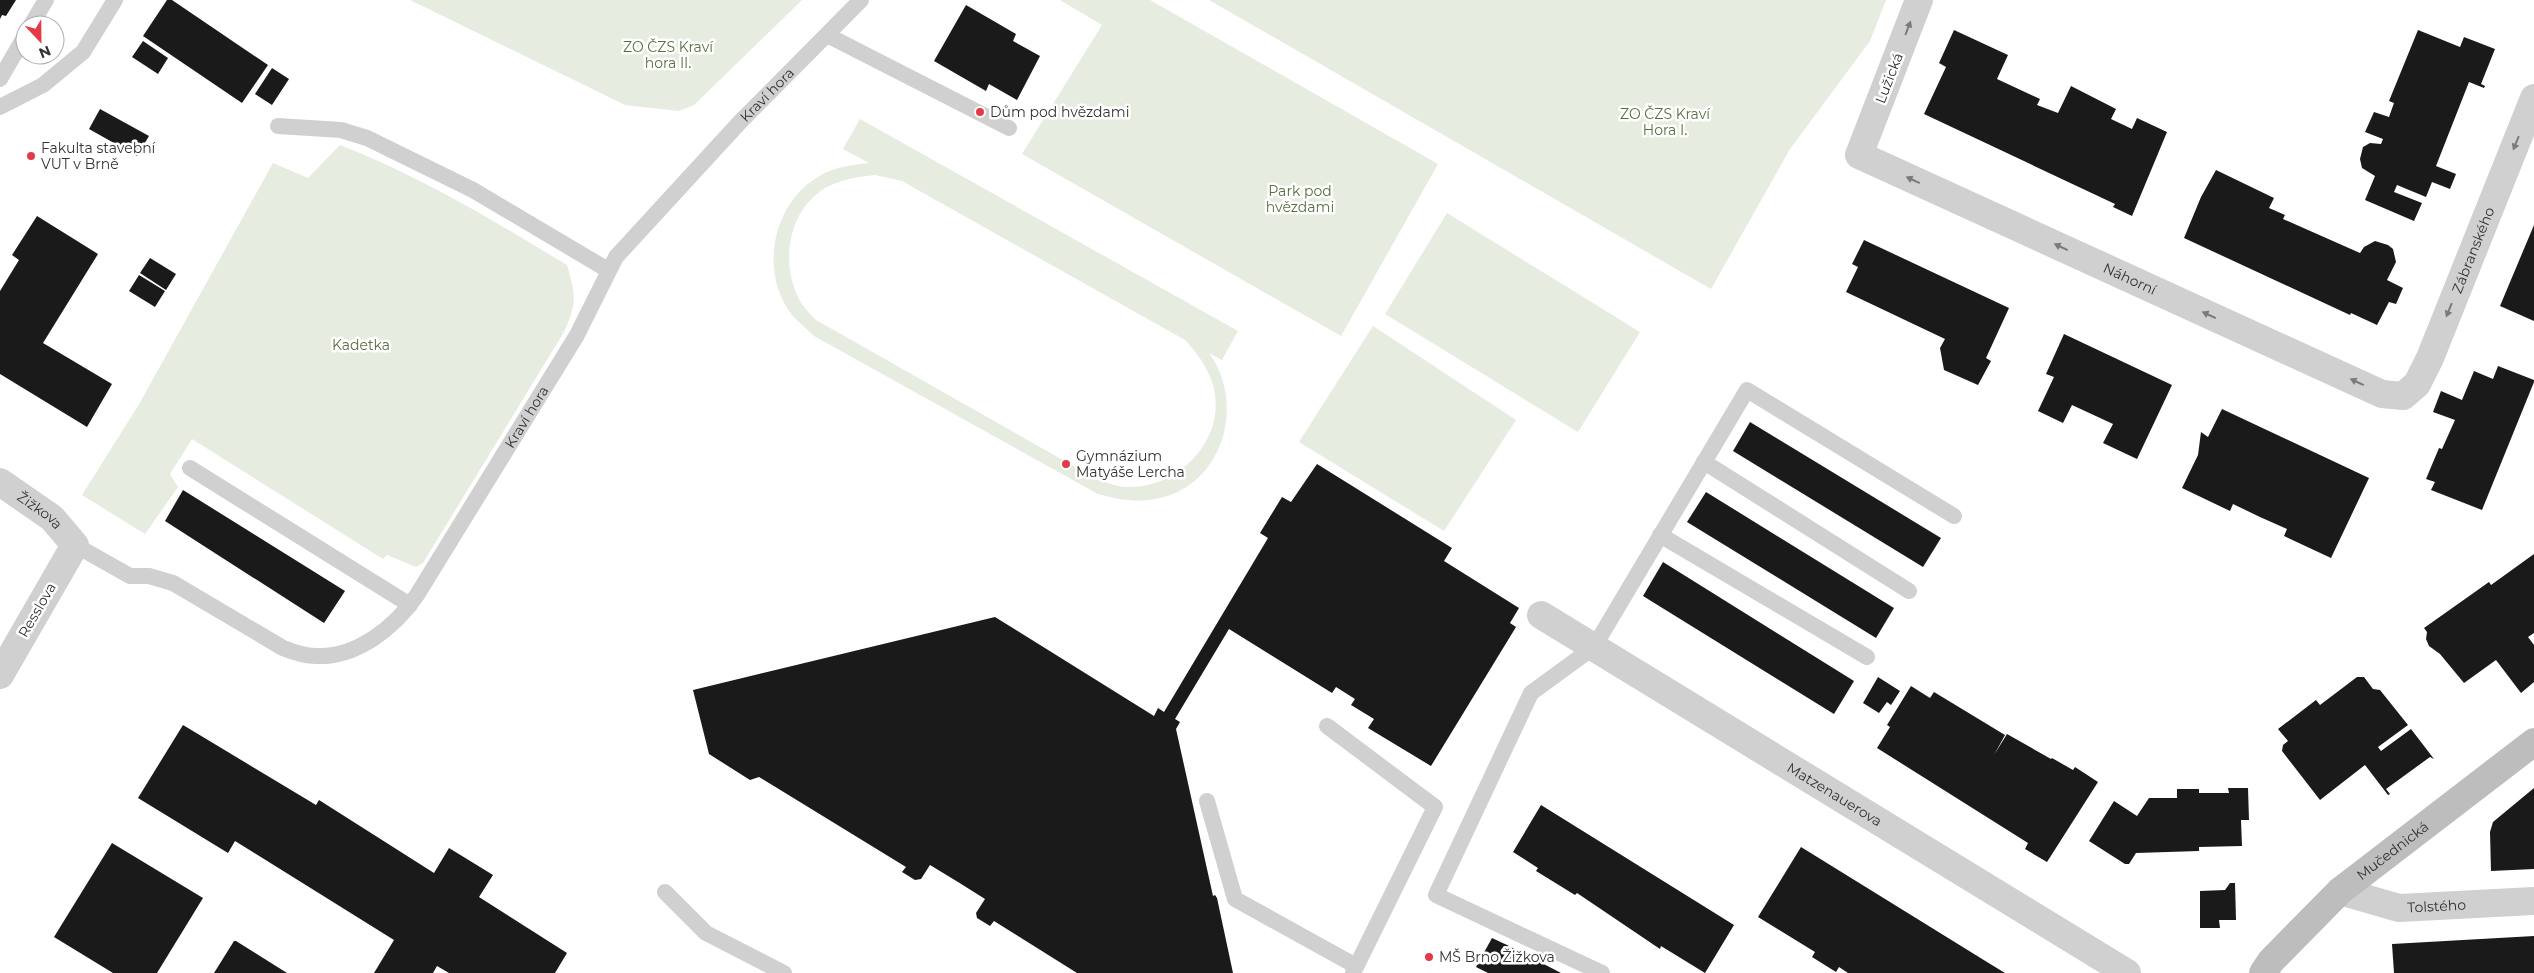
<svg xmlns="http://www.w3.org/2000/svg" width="2534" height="973" viewBox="0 0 2534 973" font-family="Montserrat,sans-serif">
<rect width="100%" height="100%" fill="#fff"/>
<g fill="#e6ecdf" fill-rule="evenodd">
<path d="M410,0H802L694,105L679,111L625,105Z"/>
<path d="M1060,0H1150L1438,164L1341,336L1022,154L1102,25Z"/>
<path d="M1209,0H1886L1870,41L1790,149L1711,289Z"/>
<path d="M860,119L1238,331L1222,360L1209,353C1247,405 1222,488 1155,499C1134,503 1118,499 1098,494L814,336C807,329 798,322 792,315C759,273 772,204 818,177C833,167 851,165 869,163L843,149ZM875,175L902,181L1185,340C1197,353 1206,365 1212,382C1230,436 1180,489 1127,487C1118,487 1109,483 1100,481L816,320C810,314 803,307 799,299C780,262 788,209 827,187C842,179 858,177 875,175Z"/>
<path d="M340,145C420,176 494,221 567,265C576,296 577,303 564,332L423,563L416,567L387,555L383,559L192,439L170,474L178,487L145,534L82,495L138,406L273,163L308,178Z"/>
<path d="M1447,213L1640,332L1578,432L1385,314Z"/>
<path d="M1373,326L1516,420L1444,531L1299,442Z"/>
</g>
<g fill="#1a1a1a">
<path d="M0,0H16L6,16L2,15L0,19Z"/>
<path d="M167,0H172L268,65L242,103L143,36Z"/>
<path d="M966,5L1016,34L1013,41L1040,56L1017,100L989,84L986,91L934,61Z"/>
<path d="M1954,30L2008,55L1997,79L2040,99L2037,105L2058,113L2071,86L2116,109L2111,119L2132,129L2137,118L2167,132L2132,216L2113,207L2115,204L1924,114L1946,67L1939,63Z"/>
<path d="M2418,30L2460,47L2464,37L2495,49L2481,84L2485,86L2484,88L2469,82L2436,166L2456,174L2450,189L2432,182L2426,197L2397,185L2394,192L2422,203L2414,221L2365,200L2375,176L2362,168L2360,159L2363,147L2370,143L2381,144L2383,139L2365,132L2374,112L2389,117L2394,103L2389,101Z"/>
<path d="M143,41L168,58L158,74L132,57Z"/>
<path d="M272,68L289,79L272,105L255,94Z"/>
<path d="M100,109L149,136L137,156L89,129Z"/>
<path d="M2216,170L2274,198L2269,208L2285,215L2283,219L2360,253L2364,247L2375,241L2388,245L2393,249L2396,262L2387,280L2403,288L2396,304L2389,302L2377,325L2351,313L2350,315L2184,238L2201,197Z"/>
<path d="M37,216L98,254L43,343L112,384L87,427L0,374V291L19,260L12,255Z"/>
<path d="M2534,225V321L2500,306Z"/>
<path d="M1864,240L2009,308L1986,358L1991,361L1978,385L1944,370L1940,348L1945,339L1846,292L1858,267L1852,264Z"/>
<path d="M150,258L176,274L166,290L140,273Z"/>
<path d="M139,275L165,291L155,307L129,291Z"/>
<path d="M2064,334L2172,385L2137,459L2103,443L2113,424L2072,405L2063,423L2038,411L2054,377L2046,374Z"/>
<path d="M2498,366L2534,380V382L2482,510L2431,490L2435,482L2426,479L2439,448L2442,449L2455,420L2433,412L2441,391L2462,400L2474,371L2493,379Z"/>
<path d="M2222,409L2369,478L2331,558L2284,536L2287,529L2260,517L2233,504L2230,511L2182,488L2198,455L2201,432L2208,437Z"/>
<path d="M1750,422L1941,538L1923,567L1733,451Z"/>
<path d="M1317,464L1452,548L1444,561L1519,608L1510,623L1516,627L1431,766L1368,728L1374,719L1351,705L1355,699L1336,687L1332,693L1229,629L1175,719L1180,722L1176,729L1213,896L1215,895L1217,898L1233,973H1077L994,921L990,926L977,918L976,913L985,899L958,882L930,865L921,879L915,880L902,872L906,867L759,777L750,780L709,754L693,690L995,617L1154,716L1158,708L1164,712L1268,538L1260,533L1282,497L1291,502Z"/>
<path d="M183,490L345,591L324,623L165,521Z"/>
<path d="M1706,492L1894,608L1876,638L1687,522Z"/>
<path d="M2534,554V633L2528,637L2534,645V682L2521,693L2496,660L2464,683L2440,654L2429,646L2426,639L2427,632L2424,628L2489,582L2491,585Z"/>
<path d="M1663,562L1854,681L1834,714L1643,596Z"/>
<path d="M1878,677L1900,691L1891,705L1887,702L1879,713L1863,703Z"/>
<path d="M2357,677H2364L2373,689L2380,690L2408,725L2378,747L2381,751L2411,729L2434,759L2430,757L2386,789L2390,794L2388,795L2365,765L2320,800L2282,751L2283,745L2288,741L2278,729L2316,700L2320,705Z"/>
<path d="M1911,686L1930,698L1934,692L2005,735L1994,755L2007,734L2051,759L2052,758L2073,770L2075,767L2098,782L2047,862L2025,849L2028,843L1877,748L1890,727L1887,725Z"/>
<path d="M183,725L316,805L319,800L434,873L449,848L493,875L479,897L567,953L555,973H449L437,966L433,973H374L394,940L235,841L228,853L138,798Z"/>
<path d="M2228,788H2248L2249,820H2241L2242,846L2199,847V851L2136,853L2129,864H2125L2089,841L2114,801L2137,816L2149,798H2177V789H2199V793H2229Z"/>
<path d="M2534,788V869L2491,871L2490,832L2493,822Z"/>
<path d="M1541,805L1734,925L1705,973L1661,946L1660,949L1577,893L1575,895L1536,871L1538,868L1513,852Z"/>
<path d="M112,843L203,898L157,973H113L54,937Z"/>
<path d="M1801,847L1987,962L2005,973H1848L1839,967L1836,972L1812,957L1815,952L1758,917Z"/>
<path d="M2230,883H2235L2236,920H2219L2220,928H2200V891L2225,890Z"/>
<path d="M2534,936V973H2394L2392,944Z"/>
<path d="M1492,938L1507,945L1561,973H1488L1476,967Z"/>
<path d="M234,941H236L287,973H214Z"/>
</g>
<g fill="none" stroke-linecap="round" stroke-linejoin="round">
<g stroke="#d0d0d0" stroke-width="16">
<path d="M31,25L46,0"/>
<path d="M827,35L1009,128"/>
<path d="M0,79L25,36"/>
<path d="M0,107L43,85L83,52L115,0"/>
<path d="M278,126L341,130L367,138L473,190L608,270"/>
<path d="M1704,462L1909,591"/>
<path d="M190,468L410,605"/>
<path d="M1660,535L1867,657"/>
<path id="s1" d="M75,545L130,576H149L173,583L283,648C293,652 304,656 316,656C357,658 395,627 417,595L577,335L616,257L740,122L861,0"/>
<path d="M1327,726L1435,807L1353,973"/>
<path d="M1207,801L1235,899L1356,966"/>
<path d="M665,892L706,933L784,973"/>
<path d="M1602,973L1436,895L1531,693L1594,647L1747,390L1954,516"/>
</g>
<g stroke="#d0d0d0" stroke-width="28">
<path id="s2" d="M1919,0L1859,155L2382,394L2403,396L2417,384L2430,358L2534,98"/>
<path id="s3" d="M0,482L52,518L75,545L0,675"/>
<path id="s4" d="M1541,615L2127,973"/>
<path id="s5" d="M2340,891L2399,908L2534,901"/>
</g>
<path stroke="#bdbdbd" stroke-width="28" id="s6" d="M2263,973L2271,961L2340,891L2534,742"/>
</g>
<defs><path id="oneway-solid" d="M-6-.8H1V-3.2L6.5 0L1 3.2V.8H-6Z" transform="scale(1.25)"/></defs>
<g fill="#7a7a7a">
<use href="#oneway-solid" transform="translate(1908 28) rotate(-69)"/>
<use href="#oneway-solid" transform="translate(2516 143) rotate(112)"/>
<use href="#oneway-solid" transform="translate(1913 180) rotate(-155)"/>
<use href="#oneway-solid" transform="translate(2061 247) rotate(-155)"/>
<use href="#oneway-solid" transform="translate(2449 310) rotate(112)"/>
<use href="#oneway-solid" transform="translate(2209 315) rotate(-155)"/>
<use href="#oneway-solid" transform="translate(2357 382) rotate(-155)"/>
</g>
<g fill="#e63946" stroke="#fff" stroke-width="2">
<circle cx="980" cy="112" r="5"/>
<circle cx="31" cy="156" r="5"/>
<circle cx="1066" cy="464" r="5"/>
<circle cx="1429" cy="957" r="5"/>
</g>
<g text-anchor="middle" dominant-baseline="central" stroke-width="5" stroke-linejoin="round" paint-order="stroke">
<g font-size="14" fill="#56703f" stroke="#fff">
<text x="668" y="47">ZO ČZS Kraví<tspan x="668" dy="16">hora II.</tspan></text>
<text x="1665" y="114">ZO ČZS Kraví<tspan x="1665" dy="16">Hora I.</tspan></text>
<text x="1300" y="191">Park pod<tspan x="1300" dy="16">hvězdami</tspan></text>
<text x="361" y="345">Kadetka</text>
</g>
<g font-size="14" fill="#333" stroke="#fff">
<text transform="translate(1889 78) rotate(-69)">Lužická</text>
<text stroke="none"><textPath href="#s1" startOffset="1006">Kraví hora</textPath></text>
<text stroke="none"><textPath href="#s2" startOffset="926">Zábranského</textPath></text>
<text stroke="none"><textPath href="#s2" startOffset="464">Náhorní</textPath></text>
<text stroke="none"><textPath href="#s1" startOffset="601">Kraví hora</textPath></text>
<text stroke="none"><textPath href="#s3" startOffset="49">Žižkova</textPath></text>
<text transform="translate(37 610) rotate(-60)">Resslova</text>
<text stroke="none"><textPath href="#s4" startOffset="344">Matzenauerova</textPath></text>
<text stroke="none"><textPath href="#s6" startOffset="179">Mučednická</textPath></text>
<text stroke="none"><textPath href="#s5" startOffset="99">Tolstého</textPath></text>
</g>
<g font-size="14" fill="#333" stroke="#fff" text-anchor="start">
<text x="990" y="112">Dům pod hvězdami</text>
<text x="41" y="148">Fakulta stavební<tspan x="41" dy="16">VUT v Brně</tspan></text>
<text x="1076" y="456">Gymnázium<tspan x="1076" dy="16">Matyáše Lercha</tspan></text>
<text x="1439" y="957">MŠ Brno Žižkova</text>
</g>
</g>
<g transform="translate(40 40) rotate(158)"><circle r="24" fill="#ffffff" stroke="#adadad"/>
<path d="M0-4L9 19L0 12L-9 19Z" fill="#e63946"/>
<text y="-8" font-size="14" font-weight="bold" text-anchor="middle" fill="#333333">N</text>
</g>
</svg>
